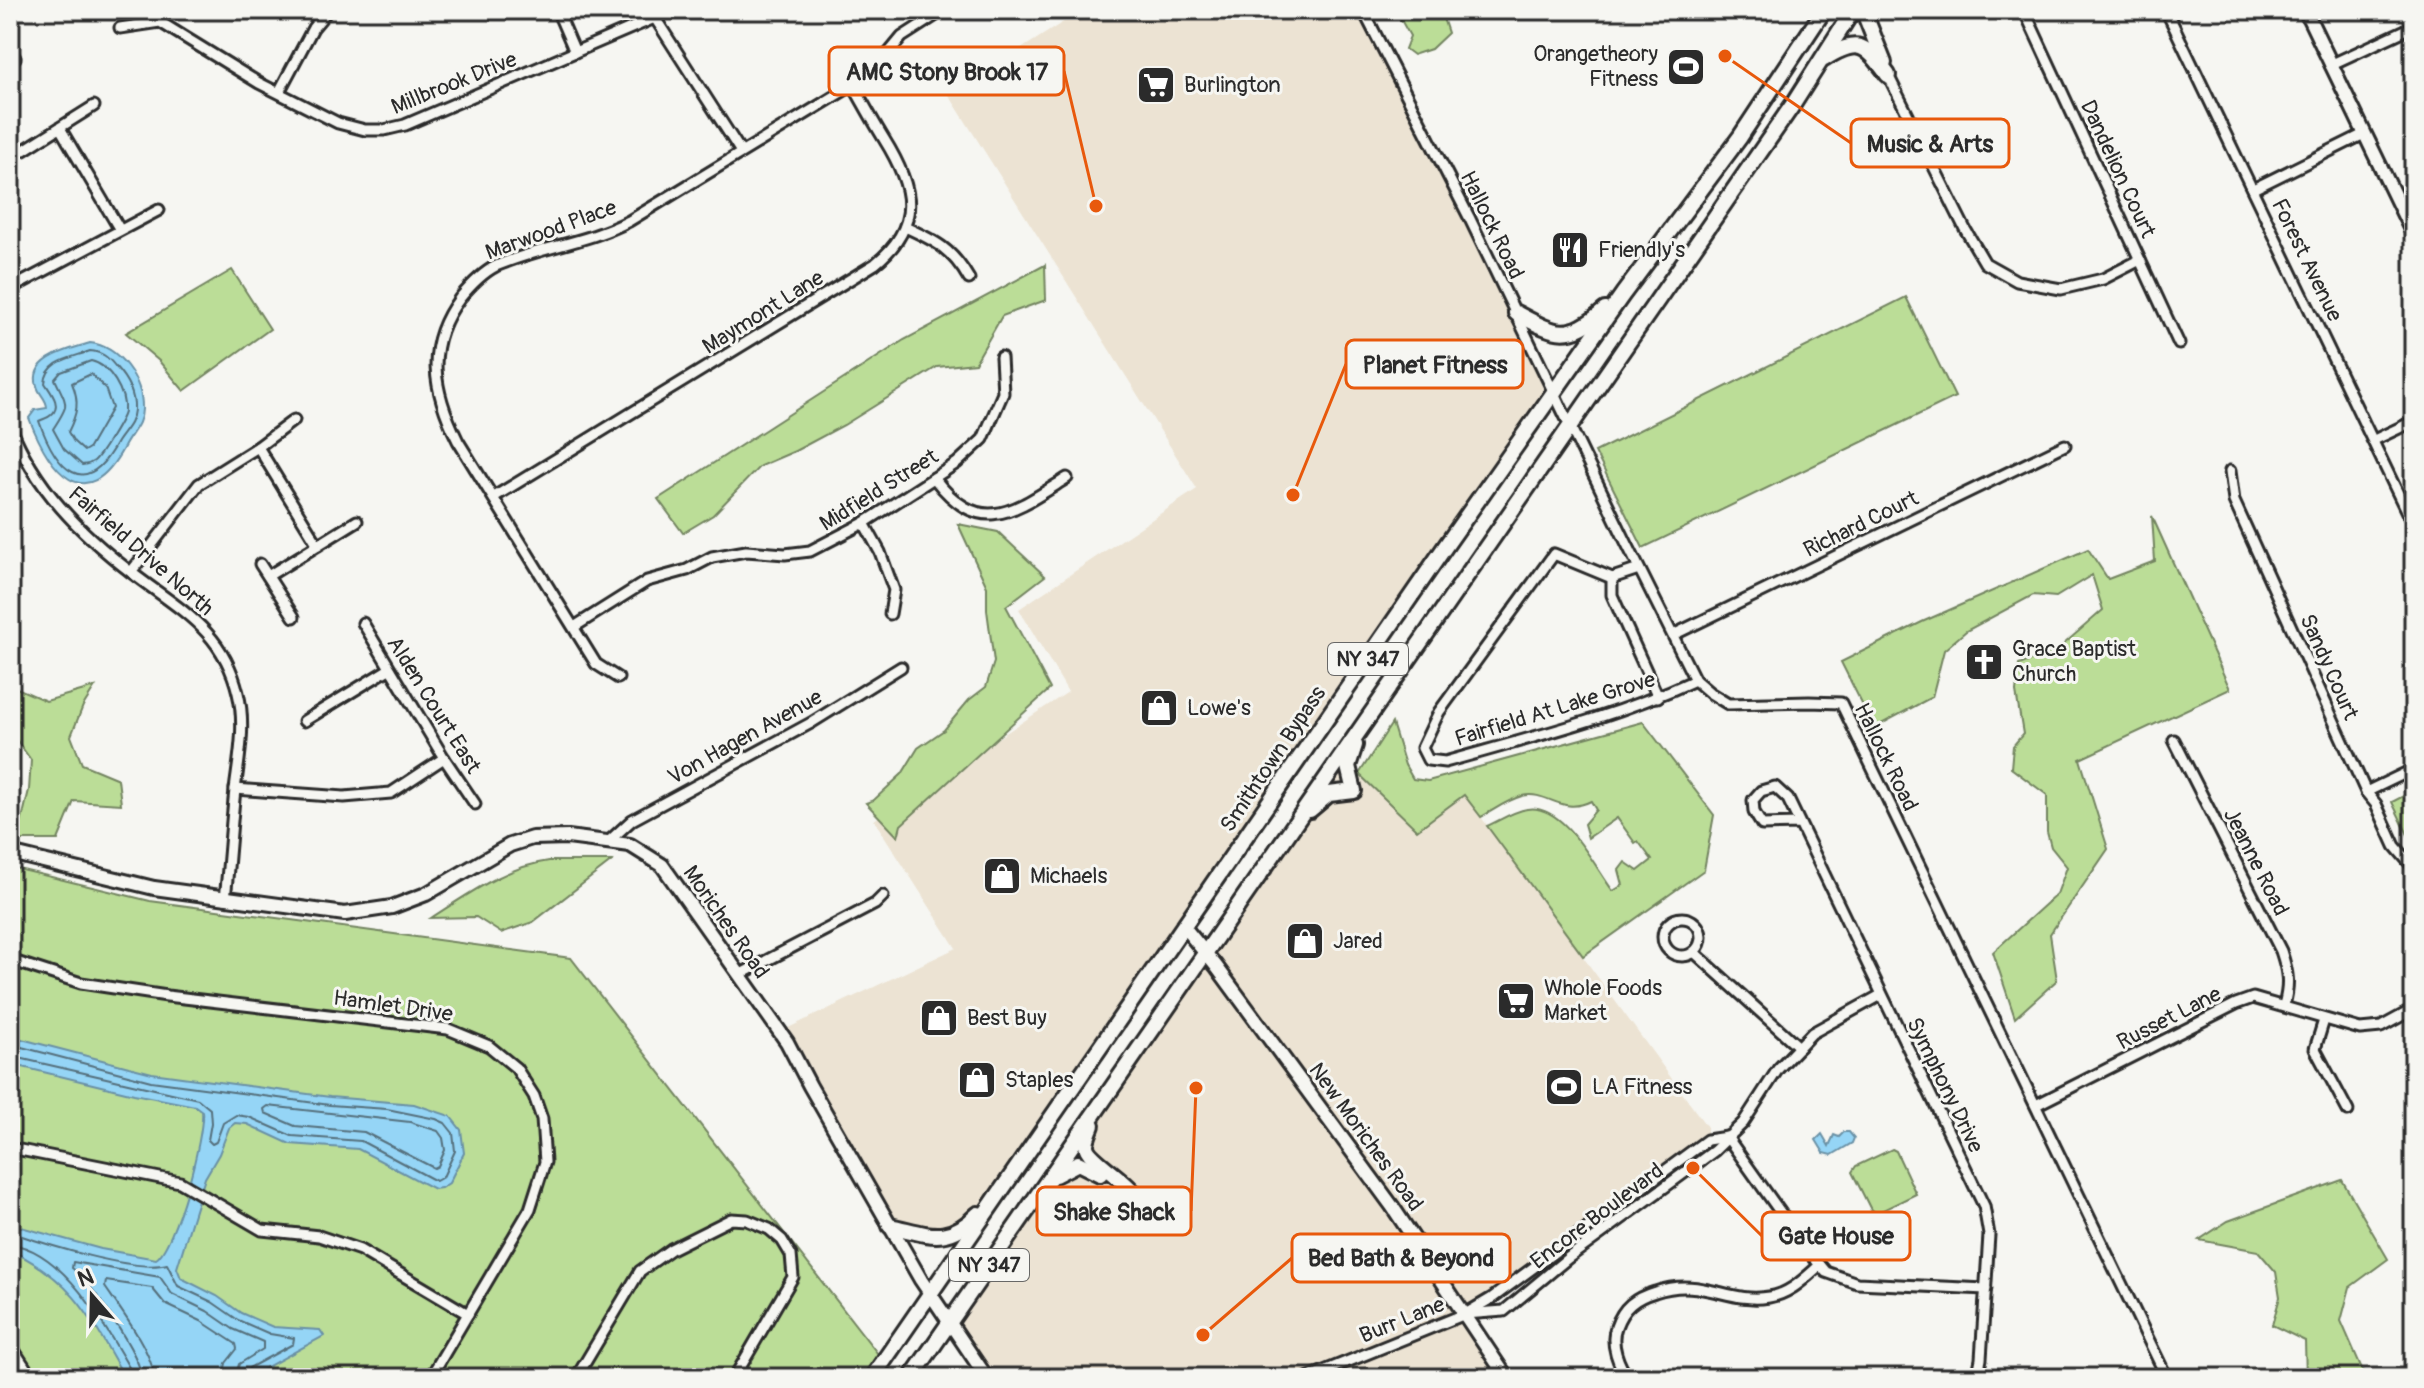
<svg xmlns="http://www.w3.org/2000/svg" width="2424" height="1388" viewBox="0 0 2424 1388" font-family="Pangolin,sans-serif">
<rect width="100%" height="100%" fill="#f6f6f2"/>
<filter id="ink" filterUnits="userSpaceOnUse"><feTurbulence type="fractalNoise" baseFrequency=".0125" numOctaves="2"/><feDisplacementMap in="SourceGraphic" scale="16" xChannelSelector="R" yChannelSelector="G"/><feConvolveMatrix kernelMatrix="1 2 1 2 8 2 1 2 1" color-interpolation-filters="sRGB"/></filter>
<g filter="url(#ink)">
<g fill="#ece3d3">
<path d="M1082,10H1363L1555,392L973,1233L956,1239L932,1242L914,1238L887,1211L810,1086L786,1029L956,948L874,820L1068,692L1019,609L1197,489L949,95Z"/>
<path d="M1340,757L1417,830L1465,795L1707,1127V1140L1466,1315L1513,1378H987L950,1322Z"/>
</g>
<g fill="#bbdd97" stroke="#738461" stroke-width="2">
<path d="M1451,10L1443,18L1448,33L1431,49L1413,55L1405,49L1410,36L1396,11Z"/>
<path d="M1045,265L1046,300L1002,316L975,363L937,367L844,425L795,451L760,466L713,515L683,533L658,499L904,340Z"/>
<path d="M232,270L270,329L184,391L159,361L126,333Z"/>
<path d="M1906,297L1955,397L1643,548L1595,452Z"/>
<path d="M2152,516L2230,689L2080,759L2108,849L2050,934L2057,980L2015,1018L1993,952L2057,894L2067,867L2051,847L2047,832V795L2011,768L2013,746L2023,734L2016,692L2019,665L2056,651L2103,610L2092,575L2056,597L2033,595L1966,631L1944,650L1932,697L1874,728L1841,662L1922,622L2088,549L2108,579L2155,561Z"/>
<path d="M958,524L998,532L1045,576L1006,606L1050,689L901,825L898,837L866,803L874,800L902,774L918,748L944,730L969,700L986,687L994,662L987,610V587Z"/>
<path d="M10,685L46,701L95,687L83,706L71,736L82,764L118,779L121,804L74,801L58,840H17L29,790L31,760L10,731Z"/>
<path d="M1643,722L1714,815L1704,870L1583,956L1487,826C1500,820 1514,811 1527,809C1564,803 1594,866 1613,891L1623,885L1619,870L1625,862L1638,871L1652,860L1638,841L1635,843L1617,818L1588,838L1584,824L1596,810L1591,801C1561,816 1548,790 1522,796C1507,800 1494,810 1481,817L1464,795L1417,830L1359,774L1392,723L1405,765L1413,779L1428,781Z"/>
<path d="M2411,792L2414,798V837L2410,839L2392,802Z"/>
<path d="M549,861H612L533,922L501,933L476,917L431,918C467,895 505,867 549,861Z"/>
<path d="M10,867L150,901L571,958L881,1358L868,1378H10Z"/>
<path d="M1892,1149L1896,1151L1916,1194L1877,1213L1871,1210L1852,1172L1856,1166Z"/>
<path d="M2342,1180L2388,1259L2350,1287L2341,1321L2366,1378H2306L2305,1341L2272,1325L2280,1297L2276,1272L2258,1251L2199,1240L2228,1221Z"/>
</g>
<g fill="#95d5f6" stroke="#6b91a5" stroke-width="2">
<path d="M90,343C119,346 143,380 142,409C142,425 131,433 124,447C85,519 49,470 29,418L35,410L47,408C47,398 39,395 37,386C28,357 72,349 90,343Z"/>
<path d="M10,1036L152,1073L330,1097L414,1104L450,1116L461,1130L464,1153L449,1183L441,1188L434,1189L358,1149L290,1144L247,1124L235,1123L229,1128L219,1154L205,1178L177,1268L181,1278L217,1296L241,1313L273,1327L320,1330L324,1336L247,1378H125C91,1319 75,1281 10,1250V1224L101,1249L156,1259C175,1247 205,1134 202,1111L195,1106L134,1094L10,1064Z"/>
<path d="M1844,1132H1849L1854,1138L1852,1143L1832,1155L1824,1153L1816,1140L1822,1134L1829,1146L1834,1135L1839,1137Z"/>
</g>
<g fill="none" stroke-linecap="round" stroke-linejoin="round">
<g stroke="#556f7c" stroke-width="2">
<path d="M90,351C102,352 108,357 115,366C126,378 135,393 134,410C133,424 124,431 117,442C85,502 56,469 39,421C43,419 48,418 51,415C63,406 50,391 45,383C47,360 72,358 90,351Z"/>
<path d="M91,361C110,365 126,393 124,412C123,419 100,456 94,461C88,465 88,464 82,465L64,449L53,429C70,403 68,407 55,379L61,372Z"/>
<path d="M91,374L105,388L112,408L89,448L84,451L74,442L68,432C77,414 80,402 72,383Z"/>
<path d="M10,1044L151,1081L330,1105L387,1109L436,1119L445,1123L453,1133L455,1151L443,1177L436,1181L361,1141L292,1136L249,1117L236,1115L223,1123L216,1142L212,1144L208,1140L211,1123L210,1109L198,1099L10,1056"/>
<path d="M268,1106L410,1122L438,1131L443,1138L445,1150L438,1166L434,1168L364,1132L295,1126L265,1113L264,1109Z"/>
<path d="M10,1232C45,1244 134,1273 167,1264L178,1286L212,1302L238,1320L270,1334L294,1338L293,1344L249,1368L245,1378"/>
<path d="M10,1244C64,1250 107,1329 131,1371V1378"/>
<path d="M142,1378C140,1355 91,1282 72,1268L73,1262L160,1277L172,1294L207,1311L233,1329L263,1342V1349L239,1364L235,1378"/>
<path d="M154,1378C153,1352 120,1309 105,1287L106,1281L152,1288L165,1304L201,1321L236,1344L237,1349L226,1363L223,1378"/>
</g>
<defs>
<g id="minor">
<path d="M557,10L575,52"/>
<path d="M1363,10L1469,217L1627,544L1695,680L1710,693L1728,704L1809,702L1841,703L2167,1378"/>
<path d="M2024,10L2179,344"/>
<path d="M2166,10L2414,527"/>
<path d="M655,18L741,152"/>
<path d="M120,28L160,22L259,83L338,123L365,130H384L405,125L673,10"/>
<path d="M10,50L15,58"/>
<path d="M2330,65L2414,26"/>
<path d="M1888,75L1965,229L1985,263L2017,281L2061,289L2103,279L2140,260"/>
<path d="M279,92L313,28L328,10"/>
<path d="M60,128L120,230"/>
<path d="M10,154L24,150L94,106"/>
<path d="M2253,189L2364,134"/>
<path d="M905,227C936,241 952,249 969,279"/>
<path d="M10,272L17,285"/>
<path d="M10,289L159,210"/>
<path d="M10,425C34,487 80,533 132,573C180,610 223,630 238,693C246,725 239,758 235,790C231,826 229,863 225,899"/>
<path d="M2374,440L2414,421"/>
<path d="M258,447L318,545"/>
<path d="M2230,471L2234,501L2366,792L2376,804L2395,846L2414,868"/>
<path d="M934,478C981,539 1014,511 1067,478"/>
<path d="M494,497L875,264C923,225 914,187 884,139C873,121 863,103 853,85"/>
<path d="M864,523L880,552L894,590L890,614"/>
<path d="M260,564L294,617"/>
<path d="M1639,569L1612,578L1554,554L1439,712L1422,748L1428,760L1445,762C1530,738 1615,717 1695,680"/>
<path d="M131,572L199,484L258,447L294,420"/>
<path d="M268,576L357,521"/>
<path d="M1612,578V595L1658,697"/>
<path d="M363,623L444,758L475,804"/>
<path d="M574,627L647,581L687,570L712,557L746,551L785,554L810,551L864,523L957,463L983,439L1003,393L1001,357"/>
<path d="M1673,635L2065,445"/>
<path d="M618,678L596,664L458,441C433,391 424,346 460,298C470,286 482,273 496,266C539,247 587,243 629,221L853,85L878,66L902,37L944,10"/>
<path d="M304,721L389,669"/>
<path d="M2174,740L2281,951C2288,972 2290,984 2284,1005"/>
<path d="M235,789L344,797L391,793L444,758"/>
<path d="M2366,792L2414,769"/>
<path d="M1799,824L1762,825L1754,812L1753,800L1761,791L1775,787L1788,799L1984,1206L1989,1235L1981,1359L1977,1378"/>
<path d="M609,841L632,820L811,723L901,667"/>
<circle cx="1682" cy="937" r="19"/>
<path d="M1694,952L1799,1047"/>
<path d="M10,960L81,983L167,996L448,1029L489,1046L516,1068L534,1096L542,1119L545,1162L530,1209L430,1378"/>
<path d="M739,975L875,904L883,896"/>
<path d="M2324,1020L2315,1049L2348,1111"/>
<path d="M2036,1105L2236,1004L2253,998L2360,1029L2381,1027L2414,1009"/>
<path d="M1727,1137L1805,1247L1826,1272L1857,1283L1986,1289"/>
<path d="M10,1148L180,1182L262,1230L319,1236L360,1250L468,1314"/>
<path d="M2411,1282L2414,1288"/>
<path d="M1465,1314L1504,1311L1568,1258L1714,1151L1743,1123L1778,1069L1812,1033L1881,995"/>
<path d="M10,1344L32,1378"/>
<path d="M576,1378L640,1271L671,1249L731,1219L747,1220L769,1229L782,1240L791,1255L793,1277L734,1378"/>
<path d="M1307,1378L1465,1314L1492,1298L1707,1140L1727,1137"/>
<path d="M1629,1378C1618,1366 1610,1343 1616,1327C1623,1307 1635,1298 1655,1292C1702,1276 1728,1304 1769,1297C1790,1294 1805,1278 1820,1265"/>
</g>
<g id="major">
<path d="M2305,10L2414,236"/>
<path d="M10,853L154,888L345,914L392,907L426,894L510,845L532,838L568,837L630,845L662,865L787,1042L810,1086L921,1280L987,1378"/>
<path d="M1184,927L1216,966L1392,1206L1507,1378"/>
</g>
<g id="highway">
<path d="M1866,10L1867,20L1884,63"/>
<path d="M1824,59C1859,37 1865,44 1888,75"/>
<path d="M1516,313C1557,335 1568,342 1605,310"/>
<path d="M1310,810L1329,794L1354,791L1348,766L1355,745"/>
<path d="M1092,1125C1090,1131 1086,1139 1086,1145C1086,1157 1122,1178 1132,1191"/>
<path d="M1055,1175L1078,1163L1100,1174"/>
<path d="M890,1226C928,1234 947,1246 978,1214"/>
<path d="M872,1378L1447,544L1623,294L1740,137L1824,10"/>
<path d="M911,1378L1794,103L1853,10"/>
</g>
</defs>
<use href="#minor" stroke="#2b2b2b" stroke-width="15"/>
<use href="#major" stroke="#2b2b2b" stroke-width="18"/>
<use href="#highway" stroke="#2b2b2b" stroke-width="20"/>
<use href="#minor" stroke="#f6f6f2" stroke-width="9"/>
<use href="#major" stroke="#f6f6f2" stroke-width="12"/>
<use href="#highway" stroke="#f6f6f2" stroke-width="14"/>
</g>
</g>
<defs>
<symbol id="stadium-square" viewBox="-11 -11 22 22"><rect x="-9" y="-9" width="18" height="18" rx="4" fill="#2b2b2b" stroke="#f6f6f2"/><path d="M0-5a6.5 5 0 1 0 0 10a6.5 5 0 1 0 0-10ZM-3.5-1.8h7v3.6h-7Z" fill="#fff"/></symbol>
<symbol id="supermarket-square" viewBox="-11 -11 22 22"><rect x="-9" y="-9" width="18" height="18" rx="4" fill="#2b2b2b" stroke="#f6f6f2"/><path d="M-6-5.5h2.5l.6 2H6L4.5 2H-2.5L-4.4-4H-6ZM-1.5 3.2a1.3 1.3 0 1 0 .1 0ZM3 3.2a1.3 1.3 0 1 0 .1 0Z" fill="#fff"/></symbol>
<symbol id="restaurant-square" viewBox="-11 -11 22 22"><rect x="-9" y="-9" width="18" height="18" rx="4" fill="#2b2b2b" stroke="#f6f6f2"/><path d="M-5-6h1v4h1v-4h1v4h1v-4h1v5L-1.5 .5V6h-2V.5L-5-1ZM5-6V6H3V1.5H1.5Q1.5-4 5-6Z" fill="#fff"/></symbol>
<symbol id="church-square" viewBox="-11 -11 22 22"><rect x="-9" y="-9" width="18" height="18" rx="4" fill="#2b2b2b" stroke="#f6f6f2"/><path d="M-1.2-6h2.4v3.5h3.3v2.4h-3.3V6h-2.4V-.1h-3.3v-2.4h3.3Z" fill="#fff"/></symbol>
<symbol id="shop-square" viewBox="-11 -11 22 22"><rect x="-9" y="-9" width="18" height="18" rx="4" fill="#2b2b2b" stroke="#f6f6f2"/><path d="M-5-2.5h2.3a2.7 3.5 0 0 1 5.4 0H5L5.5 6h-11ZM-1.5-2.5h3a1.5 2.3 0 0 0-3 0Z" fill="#fff"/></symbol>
</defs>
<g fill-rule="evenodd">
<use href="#stadium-square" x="1664" y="45" width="44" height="44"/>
<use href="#supermarket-square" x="1134" y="63" width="44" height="44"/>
<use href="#restaurant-square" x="1548" y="228" width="44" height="44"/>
<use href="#church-square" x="1962" y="640" width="44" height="44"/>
<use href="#shop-square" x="1137" y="686" width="44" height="44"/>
<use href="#shop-square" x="980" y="854" width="44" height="44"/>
<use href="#shop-square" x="1283" y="919" width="44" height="44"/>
<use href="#supermarket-square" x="1494" y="979" width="44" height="44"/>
<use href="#shop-square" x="917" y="996" width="44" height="44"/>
<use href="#shop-square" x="955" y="1058" width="44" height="44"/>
<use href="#stadium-square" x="1542" y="1065" width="44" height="44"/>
</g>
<g text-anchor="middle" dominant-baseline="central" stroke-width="6" stroke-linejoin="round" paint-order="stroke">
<g fill="#f6f6f2" stroke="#686867" stroke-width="2">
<rect x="1328" y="643" width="80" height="32" rx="6"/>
<rect x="949" y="1249" width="80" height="32" rx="6"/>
</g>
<g font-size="20" font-weight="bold" fill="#2b2b2b">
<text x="1368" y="659">NY 347</text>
<text x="989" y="1265">NY 347</text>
</g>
<g font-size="22" fill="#2b2b2b" stroke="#f6f6f2" text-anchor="start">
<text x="1658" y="54" text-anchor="end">Orangetheory<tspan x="1658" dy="25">Fitness</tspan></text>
<text x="1184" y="85">Burlington</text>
<text x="1598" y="250">Friendly's</text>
<text x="2012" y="649">Grace Baptist<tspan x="2012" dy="25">Church</tspan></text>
<text x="1187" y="708">Lowe's</text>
<text x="1030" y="876">Michaels</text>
<text x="1333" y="941">Jared</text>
<text x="1544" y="988">Whole Foods<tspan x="1544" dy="25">Market</tspan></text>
<text x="967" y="1018">Best Buy</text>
<text x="1005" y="1080">Staples</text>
<text x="1592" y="1087">LA Fitness</text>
</g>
<g font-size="22" fill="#2b2b2b" stroke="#f6f6f2">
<text transform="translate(454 83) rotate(-22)">Millbrook Drive</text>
<text transform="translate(2118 169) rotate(65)">Dandelion Court</text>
<text transform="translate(1492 225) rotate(64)">Hallock Road</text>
<text transform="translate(551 230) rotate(-20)">Marwood Place</text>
<text transform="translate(2307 260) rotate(64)">Forest Avenue</text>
<text transform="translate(763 312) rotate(-32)">Maymont Lane</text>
<text transform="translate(879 490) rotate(-32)">Midfield Street</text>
<text transform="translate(1861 524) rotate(-26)">Richard Court</text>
<text transform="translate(141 551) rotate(41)">Fairfield Drive North</text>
<text transform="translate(2329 667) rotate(66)">Sandy Court</text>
<text transform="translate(434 705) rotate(58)">Alden Court East</text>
<text transform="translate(1555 709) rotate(-17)">Fairfield At Lake Grove</text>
<text transform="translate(745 737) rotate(-29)">Von Hagen Avenue</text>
<text transform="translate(1886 757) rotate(64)">Hallock Road</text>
<text transform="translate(1273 759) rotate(-56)">Smithtown Bypass</text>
<text transform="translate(2256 862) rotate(63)">Jeanne Road</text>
<text transform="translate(726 922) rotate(55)">Moriches Road</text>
<text transform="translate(393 1006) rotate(8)">Hamlet Drive</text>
<text transform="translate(2169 1018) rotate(-27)">Russet Lane</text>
<text transform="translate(1945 1085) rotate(64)">Symphony Drive</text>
<text transform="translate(1366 1137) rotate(54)">New Moriches Road</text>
<text transform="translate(1597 1216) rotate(-37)">Encore Boulevard</text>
<text transform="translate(1402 1320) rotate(-22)">Burr Lane</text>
</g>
</g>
<path fill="none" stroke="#e8590c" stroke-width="3" d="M1096 206L1064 71M1725 56L1851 143M1293 495L1346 364M1196 1088L1191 1211M1693 1168L1762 1236M1203 1335L1292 1258"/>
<g fill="#e8590c" stroke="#f6f6f2" stroke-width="3">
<circle cx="1096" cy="206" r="8"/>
<circle cx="1725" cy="56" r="8"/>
<circle cx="1293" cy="495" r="8"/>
<circle cx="1196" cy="1088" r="8"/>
<circle cx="1693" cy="1168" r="8"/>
<circle cx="1203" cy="1335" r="8"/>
</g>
<g fill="#f6f6f2" stroke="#e8590c" stroke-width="3">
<rect x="829" y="47" width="235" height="48" rx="8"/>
<rect x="1851" y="119" width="158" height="48" rx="8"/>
<rect x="1346" y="340" width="177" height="48" rx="8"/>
<rect x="1037" y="1187" width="154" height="48" rx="8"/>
<rect x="1762" y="1212" width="148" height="48" rx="8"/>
<rect x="1292" y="1234" width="218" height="48" rx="8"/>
</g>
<g font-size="24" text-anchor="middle" font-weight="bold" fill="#2b2b2b">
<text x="947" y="80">AMC Stony Brook 17</text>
<text x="1930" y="152">Music &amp; Arts</text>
<text x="1435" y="373">Planet Fitness</text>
<text x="1114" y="1220">Shake Shack</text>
<text x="1836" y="1244">Gate House</text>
<text x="1401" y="1266">Bed Bath &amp; Beyond</text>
</g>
<rect width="2424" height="1388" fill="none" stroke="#f6f6f2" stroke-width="40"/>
<rect x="20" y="20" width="2384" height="1348" fill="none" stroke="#2b2b2b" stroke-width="3" filter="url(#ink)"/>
<g transform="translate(92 1296) rotate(340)" stroke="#f6f6f2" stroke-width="6" paint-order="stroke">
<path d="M0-6L14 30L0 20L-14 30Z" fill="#2b2b2b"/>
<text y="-12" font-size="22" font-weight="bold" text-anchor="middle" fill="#2b2b2b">N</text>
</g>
</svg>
